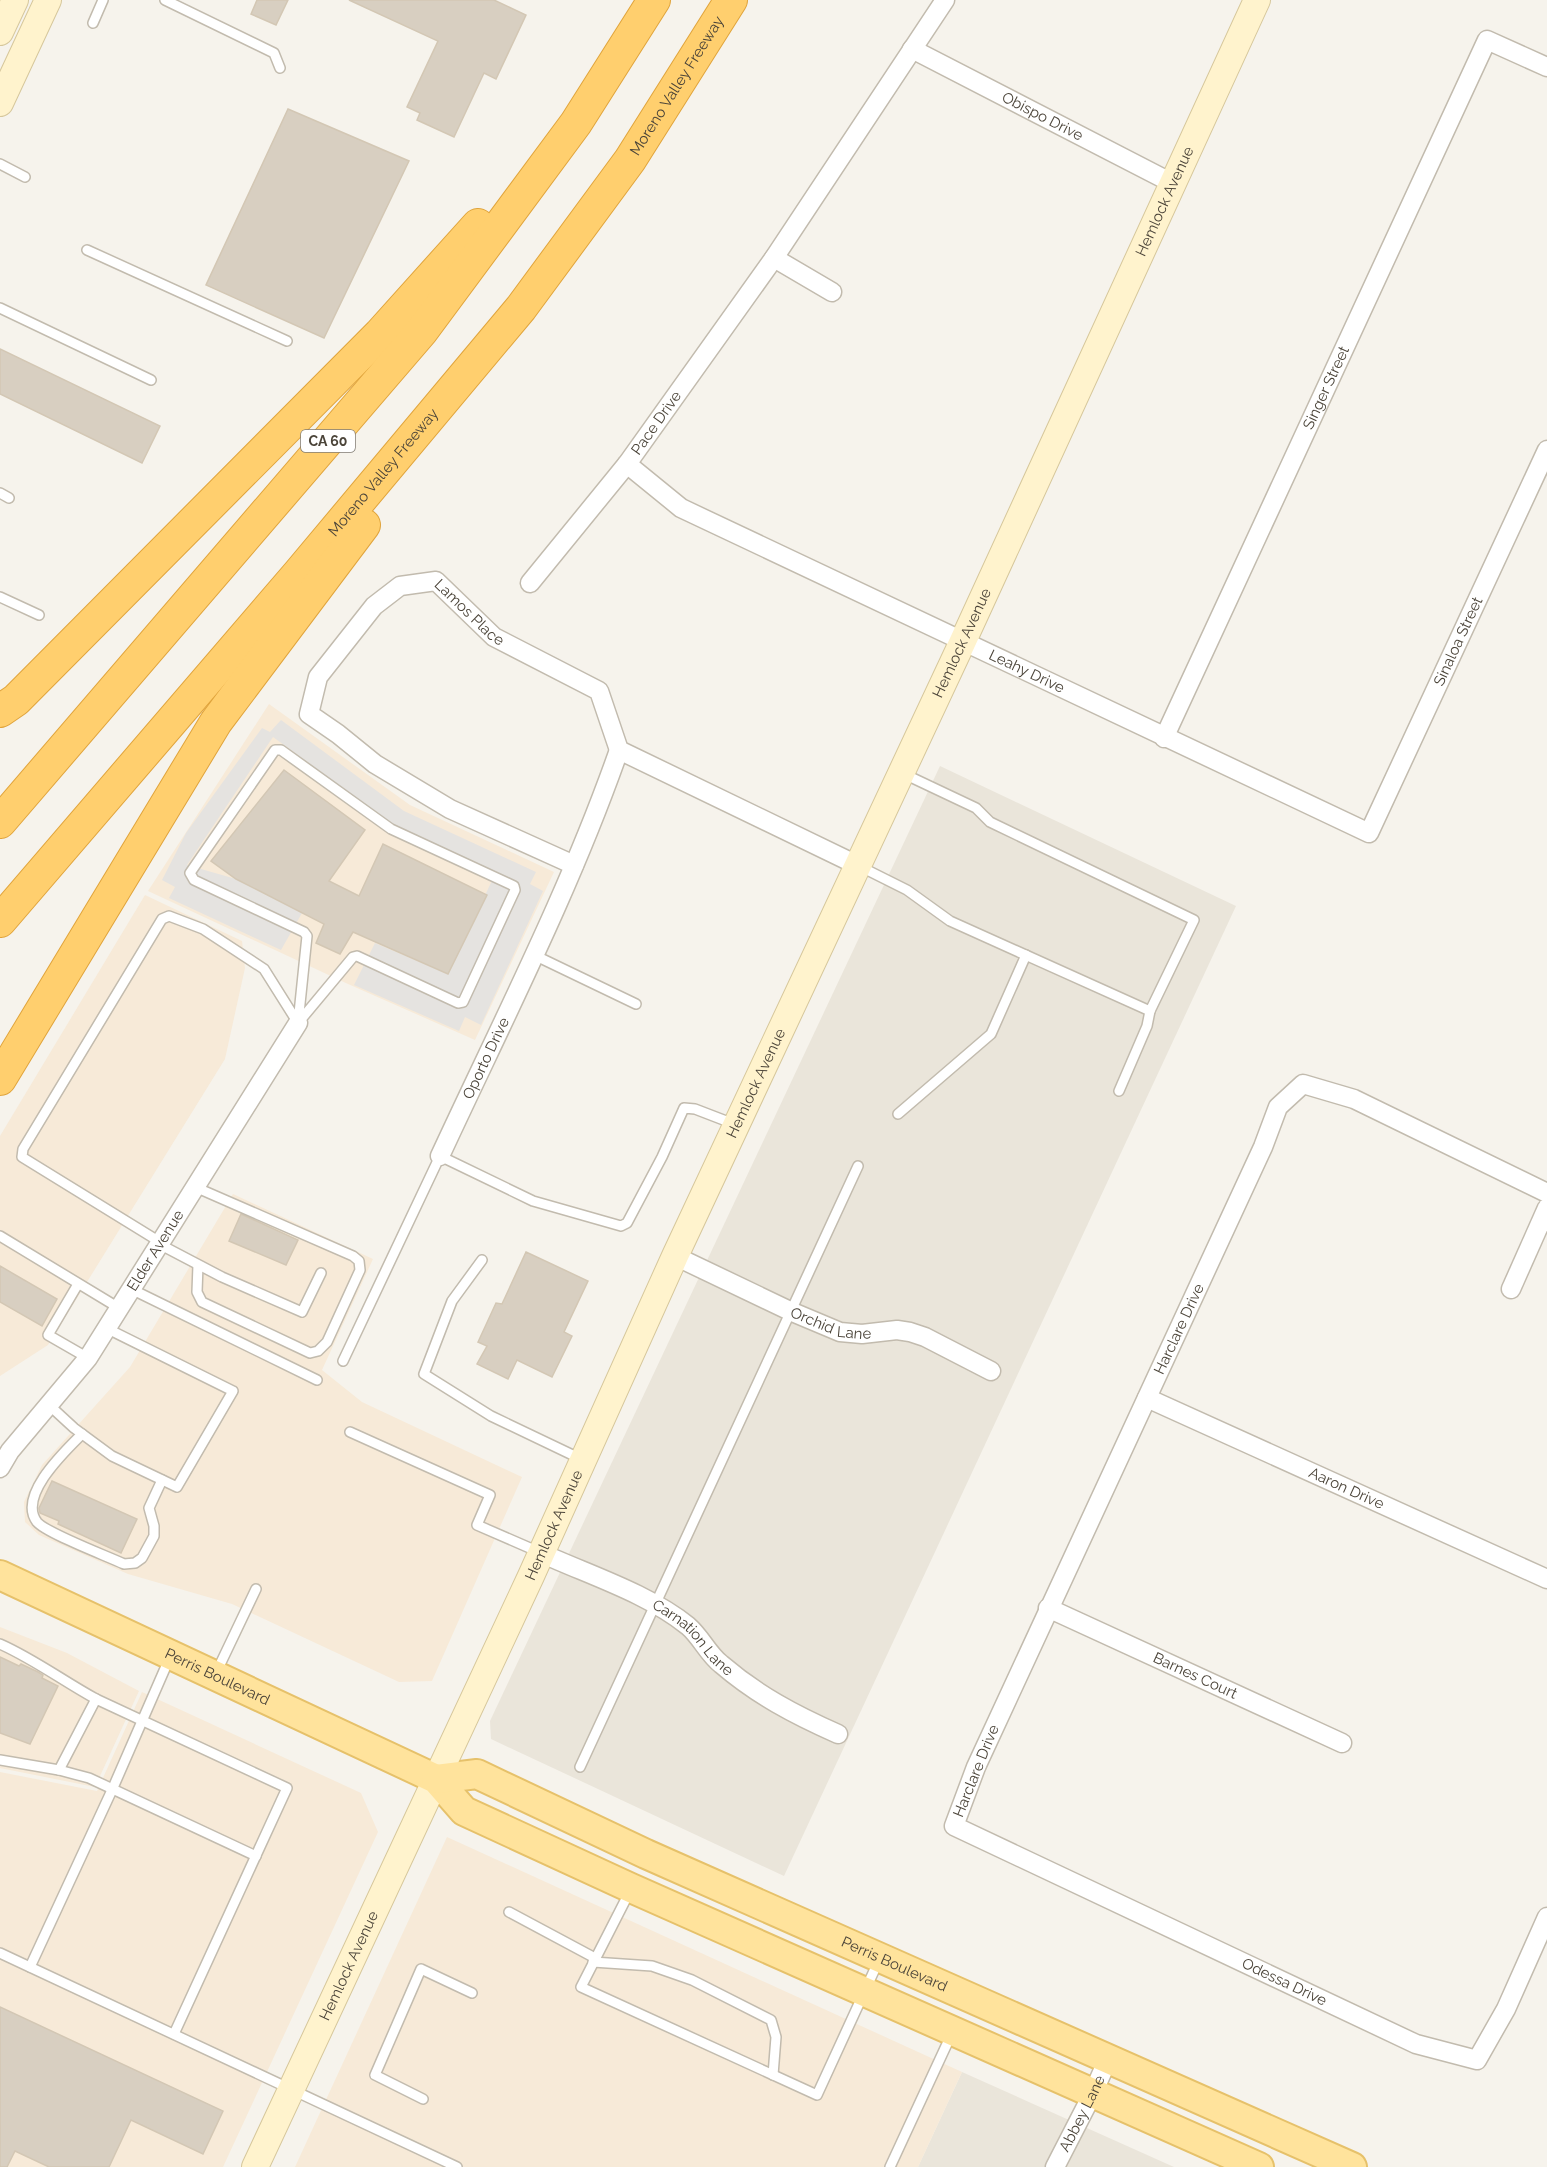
<svg xmlns="http://www.w3.org/2000/svg" width="1547" height="2167" viewBox="0 0 1547 2167" font-family="Raleway,sans-serif">
<rect width="100%" height="100%" fill="#f6f3ec"/>
<g fill="#eae5da">
<path d="M940,766L1236,906L784,1876L491,1739L490,1721Z"/>
<path d="M962,2072L1174,2167H918Z"/>
</g>
<g fill="#f7ead8">
<path d="M269,704L410,805L554,872L475,1040L348,984L148,891Z"/>
<path d="M145,895L242,941L245,968L225,1059L48,1345L0,1376V1136Z"/>
<path d="M233,1194L373,1259L322,1370L362,1402L522,1477L432,1681L399,1682L232,1604L128,1574L39,1535L25,1522L24,1502L42,1465L130,1367Z"/>
<path d="M0,1627L67,1653L139,1691L95,1787L0,1768Z"/>
<path d="M142,1692L361,1793L378,1832L223,2167H0V1772L97,1791Z"/>
<path d="M447,1837L962,2072L918,2167H295Z"/>
</g>
<path fill="#e5e3e0" d="M281,720L404,811L536,872L530,884L543,891L481,1025L465,1017L459,1031L354,985L375,943L448,974L496,872L395,826L273,737L187,865L236,879L302,913L281,950L169,898L175,887L162,880L186,833L262,728L270,732Z"/>
<g fill="#d8cfc1" stroke="#d3c7b4" stroke-width="1.5">
<path d="M257,0H288L276,25L251,14Z"/>
<path d="M349,0H494L526,15L496,79L484,73L454,137L417,120L420,113L407,107L438,41Z"/>
<path d="M288,109L409,161L324,338L206,285Z"/>
<path d="M0,349L160,426L142,463L0,394Z"/>
<path d="M284,770L365,830L329,881L359,896L383,844L487,895L448,974L353,932L340,954L316,943L324,924L236,879L211,861Z"/>
<path d="M241,1214L298,1240L286,1265L229,1241Z"/>
<path d="M526,1252L588,1281L564,1332L572,1336L552,1377L517,1360L508,1379L477,1364L487,1346L478,1342L496,1303L502,1304Z"/>
<path d="M0,1266L57,1299L42,1326L0,1302Z"/>
<path d="M52,1481L137,1519L121,1553L58,1524L59,1521L40,1513L39,1508Z"/>
<path d="M0,1657L19,1666L21,1664L38,1672L43,1675L42,1678L58,1686L30,1744L0,1733Z"/>
<path d="M0,2007L223,2111L203,2154L131,2120L109,2167H49L15,2151L7,2167H0Z"/>
</g>
<g fill="none" stroke-linecap="round" stroke-linejoin="round">
<defs>
<g id="lane">
<path d="M165,0L274,53L280,68"/>
<path d="M93,23L103,0"/>
<path d="M0,164L25,177"/>
<path d="M87,250L287,341"/>
<path d="M0,308L151,380"/>
<path d="M0,493L9,498"/>
<path d="M0,597L39,615"/>
<path d="M275,750H281L391,829L514,886L515,890L463,1002L458,1003L357,956L353,957L298,1023L307,936L304,932L194,880L190,873Z"/>
<path d="M859,866L907,890L950,921L1150,1011L1194,920L990,822L976,808L902,773"/>
<path d="M534,955L636,1004"/>
<path d="M1119,1091L1147,1026L1150,1011"/>
<path d="M898,1114L991,1034L1026,955"/>
<path d="M195,1187L353,1256L359,1261L360,1270L327,1342L318,1351L310,1353L202,1302L197,1292L198,1265"/>
<path d="M0,1236L119,1308"/>
<path d="M160,1242L22,1157L23,1149L162,919L169,916L203,929L264,969L298,1023"/>
<path d="M159,1244L222,1277L302,1312L321,1273"/>
<path d="M482,1260L452,1301L424,1374L491,1416L581,1459"/>
<path d="M78,1284L48,1335L88,1358"/>
<path d="M131,1289L317,1380"/>
<path d="M343,1361L440,1156L533,1201L621,1226L627,1223L662,1157L684,1108L695,1109L734,1124"/>
<path d="M49,1405L74,1428L112,1456L177,1487L233,1391L106,1328"/>
<path d="M350,1432L490,1495L477,1525L539,1552"/>
<path d="M82,1434C65,1451 17,1496 37,1522C46,1533 107,1556 124,1564L135,1563L142,1558L154,1536V1526L149,1508L162,1480"/>
<path d="M0,1644C34,1659 63,1681 96,1699"/>
<path d="M216,1673L256,1589"/>
<path d="M0,1760L59,1770L89,1778L256,1856"/>
<path d="M580,1767L858,1166"/>
<path d="M59,1770L96,1699L287,1788L174,2034"/>
<path d="M630,1891L581,1987L817,2095L879,1960"/>
<path d="M509,1912L595,1958"/>
<path d="M0,1953L457,2167"/>
<path d="M593,1962L652,1966L692,1980L771,2020L776,2037L773,2075"/>
<path d="M30,1967L112,1790L170,1657"/>
<path d="M423,2099L375,2075L421,1969L472,1993"/>
<path d="M890,2167L952,2033"/>
</g>
<g id="street">
<path id="s1" d="M912,49L1172,183"/>
<path d="M774,258L832,292"/>
<path id="s2" d="M627,464L681,508L1369,833L1547,450"/>
<path id="s3" d="M530,583L627,464L774,258L945,0"/>
<path id="s4" d="M1164,738L1487,40L1547,67"/>
<path id="s5" d="M574,865L450,809L375,764L338,734L309,714L318,677L374,606L400,586L436,581L494,637L599,691L619,750L857,865"/>
<path id="s6" d="M440,1156C502,1022 570,890 619,750"/>
<path id="s7" d="M1547,1193L1354,1099L1303,1084L1278,1107L1263,1147L976,1767L954,1826L1416,2044L1477,2060L1506,2009L1547,1917"/>
<path id="s8" d="M675,1256L790,1311L840,1332L862,1334L897,1330L910,1332L925,1337L991,1371"/>
<path d="M1511,1289L1547,1208"/>
<path id="s9" d="M1147,1398L1547,1579"/>
<path id="s10" d="M0,1468L10,1451L88,1358L298,1023"/>
<path id="s11" d="M541,1553C589,1575 647,1593 688,1626C701,1637 708,1654 721,1664C757,1695 795,1715 838,1734"/>
<path id="s12" d="M1048,1608L1342,1743"/>
<path id="s13" d="M1055,2167L1093,2093L1108,2059"/>
</g>
<g id="secondary">
<path d="M0,32L15,0"/>
<path d="M0,103L48,0"/>
<path id="s14" d="M255,2167L531,1576L675,1256L963,641L1257,0"/>
</g>
<g id="primary">
<path id="s15" d="M0,1575L436,1779L464,1811L631,1888L1259,2167"/>
<path id="s16" d="M436,1779L477,1774L646,1854L1352,2167"/>
</g>
<g id="highway">
<path d="M0,711L16,700L380,334L478,225"/>
<path d="M0,822L422,331L576,123L654,0"/>
<path id="s17" d="M0,921L299,573L521,308L630,160L731,0"/>
<path d="M0,1079L216,722L364,525"/>
</g>
</defs>
<use href="#lane" stroke="#c2bbae" stroke-width="12"/>
<use href="#street" stroke="#c2bbae" stroke-width="21"/>
<use href="#secondary" stroke="#d6c79b" stroke-width="28"/>
<use href="#primary" stroke="#e6c16a" stroke-width="32"/>
<use href="#highway" stroke="#e0a43c" stroke-width="34"/>
<use href="#lane" stroke="#fff" stroke-width="9"/>
<use href="#street" stroke="#fff" stroke-width="18"/>
<use href="#secondary" stroke="#fff3cd" stroke-width="26"/>
<use href="#primary" stroke="#ffe39c" stroke-width="28"/>
<use href="#highway" stroke="#ffcf6e" stroke-width="32"/>
</g>
<g text-anchor="middle" dominant-baseline="central" stroke-width="4.5" stroke-linejoin="round" paint-order="stroke">
<rect fill="#fff" stroke="#817c74" stroke-width="1.5" x="301" y="430" width="54" height="22" rx="4.5"/>
<g font-size="14" font-weight="bold" fill="#4b4439">
<text x="328" y="441">CA 60</text>
</g>
<g font-size="15" fill="#4b4439" stroke="#fff">
<text stroke="none"><textPath href="#s17" startOffset="1076">Moreno Valley Freeway</textPath></text>
<text stroke="none"><textPath href="#s1" startOffset="147">Obispo Drive</textPath></text>
<text stroke="none"><textPath href="#s14" startOffset="2166">Hemlock Avenue</textPath></text>
<text stroke="none"><textPath href="#s4" startOffset="386">Singer Street</textPath></text>
<text stroke="none"><textPath href="#s3" startOffset="204">Pace Drive</textPath></text>
<text stroke="none"><textPath href="#s17" startOffset="590">Moreno Valley Freeway</textPath></text>
<text stroke="none"><textPath href="#s5" startOffset="550">Lamos Place</textPath></text>
<text stroke="none"><textPath href="#s2" startOffset="1042">Sinaloa Street</textPath></text>
<text stroke="none"><textPath href="#s14" startOffset="1680">Hemlock Avenue</textPath></text>
<text stroke="none"><textPath href="#s2" startOffset="452">Leahy Drive</textPath></text>
<text stroke="none"><textPath href="#s6" startOffset="108">Oporto Drive</textPath></text>
<text stroke="none"><textPath href="#s14" startOffset="1194">Hemlock Avenue</textPath></text>
<text stroke="none"><textPath href="#s10" startOffset="268">Elder Avenue</textPath></text>
<text stroke="none"><textPath href="#s8" startOffset="171">Orchid Lane</textPath></text>
<text transform="translate(1179 1329) rotate(-65)">Harclare Drive</text>
<text stroke="none"><textPath href="#s9" startOffset="219">Aaron Drive</textPath></text>
<text stroke="none"><textPath href="#s14" startOffset="708">Hemlock Avenue</textPath></text>
<text stroke="none"><textPath href="#s11" startOffset="176">Carnation Lane</textPath></text>
<text stroke="none"><textPath href="#s12" startOffset="162">Barnes Court</textPath></text>
<text stroke="none"><textPath href="#s15" startOffset="240">Perris Boulevard</textPath></text>
<text transform="translate(976 1771) rotate(-68)">Harclare Drive</text>
<text stroke="none"><textPath href="#s16" startOffset="500">Perris Boulevard</textPath></text>
<text stroke="none"><textPath href="#s14" startOffset="222">Hemlock Avenue</textPath></text>
<text stroke="none"><textPath href="#s7" startOffset="1456">Odessa Drive</textPath></text>
<text stroke="none"><textPath href="#s13" startOffset="60">Abbey Lane</textPath></text>
</g>
</g>
</svg>
